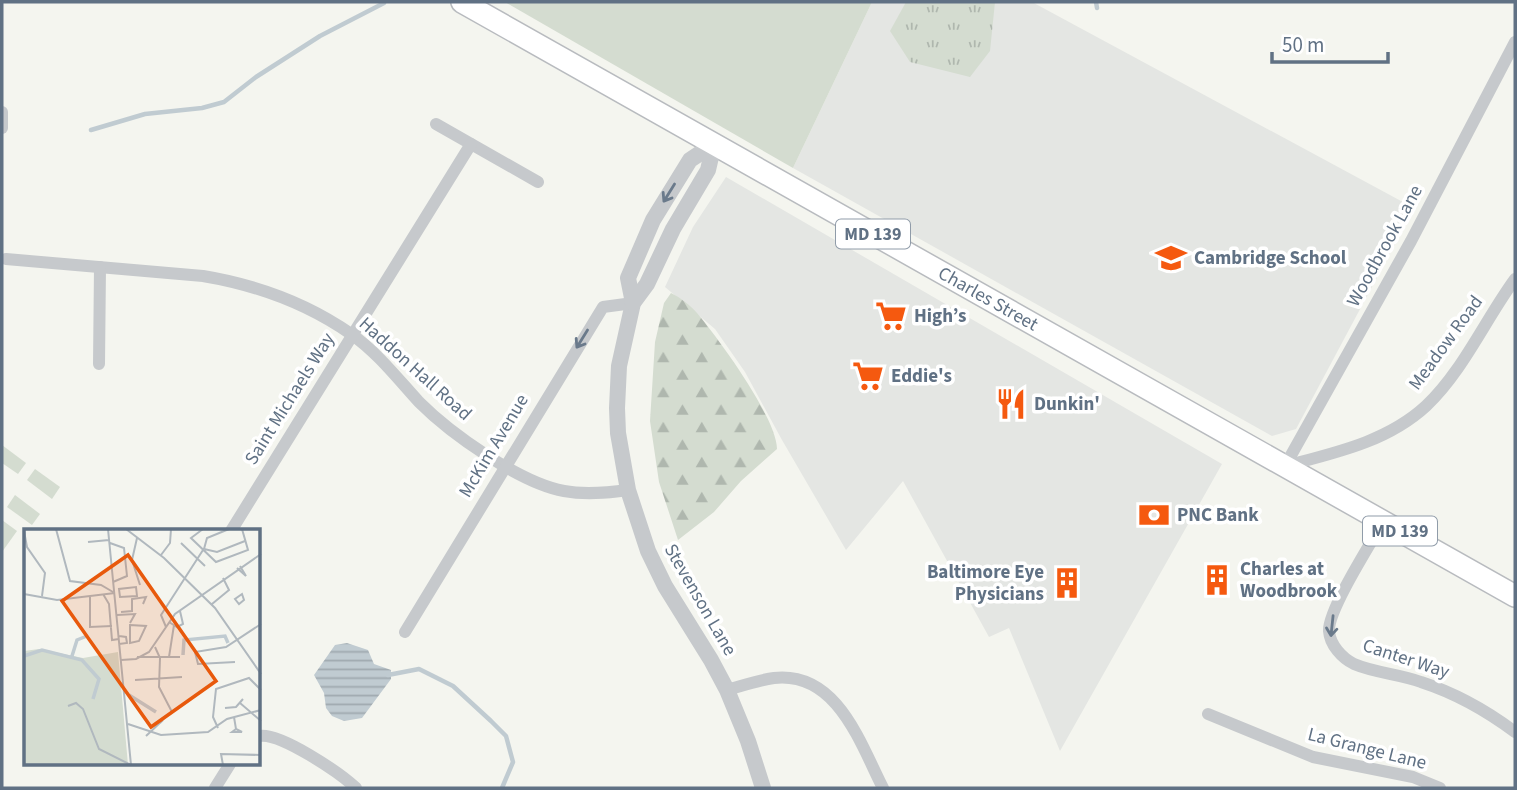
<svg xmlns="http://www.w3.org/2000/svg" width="1517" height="790" viewBox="0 0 1517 790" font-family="'Source Sans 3',sans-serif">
<defs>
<pattern id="forest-firs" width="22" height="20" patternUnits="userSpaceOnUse" patternTransform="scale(1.75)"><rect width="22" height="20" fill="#d4dcd0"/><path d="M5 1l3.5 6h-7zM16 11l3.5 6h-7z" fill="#afb7ae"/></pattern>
<pattern id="park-tufts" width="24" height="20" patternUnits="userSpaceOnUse" patternTransform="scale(1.75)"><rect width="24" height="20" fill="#d4dcd0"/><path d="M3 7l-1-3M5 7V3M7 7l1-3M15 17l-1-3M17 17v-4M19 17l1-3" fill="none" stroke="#afb7ae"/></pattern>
<pattern id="water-rules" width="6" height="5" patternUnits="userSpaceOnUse" patternTransform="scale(1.75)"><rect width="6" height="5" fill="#c0cbd1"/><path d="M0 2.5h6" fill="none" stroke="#9fa9af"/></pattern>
</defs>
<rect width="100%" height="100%" fill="#f4f5ef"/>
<g fill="#e4e6e3">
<path d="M872,2H1032L1414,208L1296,429L1272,436L793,168Z"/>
<path d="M726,177L1222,464L1060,751L1009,628L989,637L903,481L846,550L782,440L745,372L715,329L665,287L693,227Z"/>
</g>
<g fill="#d4dcd0">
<path d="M505,2H872L793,168Z"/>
<path d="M2,445L26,463L18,474L2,463Z"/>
<path d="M35,469L60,487L52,499L27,480Z"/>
<path d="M15,495L40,514L32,525L7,507Z"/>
<path d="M2,520L17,531L2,552Z"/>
</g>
<path fill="url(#forest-firs)" d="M671,293C681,298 690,305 697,313C718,338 777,418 777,449L741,481L714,512L678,540L659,482L650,421L655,342L664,303Z"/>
<path fill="url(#park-tufts)" d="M906,2H995L990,51L970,77L910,62L890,31Z"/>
<path fill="url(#water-rules)" d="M347,643L368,650L374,664L391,670V679L362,718L344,721L332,716L326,708L324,693L314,675L335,645Z"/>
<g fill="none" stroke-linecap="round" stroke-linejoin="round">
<g stroke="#c0cbd1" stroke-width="4.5">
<path d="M1096,2L1097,8"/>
<path d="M91,130L145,114L202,108L224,102L256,77L320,36L384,3"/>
<path d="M388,675L419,669L453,686L491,721L506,736L513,762L502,788"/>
</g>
<defs>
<g id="primary">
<path id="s1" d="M462,2L1515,596"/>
</g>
</defs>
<use href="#primary" stroke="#b8bbbf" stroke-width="24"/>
<g stroke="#c6c9cc" stroke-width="12">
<path d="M2,112V128"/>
<path d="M436,124L538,182"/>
<path d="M6,259L203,276C257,285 305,302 351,334C377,352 398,379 419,402C451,434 520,483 564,491C585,495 606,493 628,490"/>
<path d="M99,364L100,267"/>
<path d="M1285,466L1411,241L1515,42"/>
<path d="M1285,466C1334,453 1387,442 1426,406C1463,371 1485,320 1515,279"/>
<path d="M1383,522C1371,543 1328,610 1329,631C1330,645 1342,658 1354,664C1375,673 1400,674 1421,682C1455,693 1487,711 1515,732"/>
<path d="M231,531L471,144"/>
<path d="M405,632L603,307L633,303"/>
<path d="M727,690C742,686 758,680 774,678C837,671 860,743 883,788"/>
<path d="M1208,714L1313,757L1413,777L1440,788"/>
<path d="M259,736C280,732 340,773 356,788"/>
<path d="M215,788L230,764"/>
</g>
<g stroke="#c6c9cc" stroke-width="16">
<path d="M714,144L708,170L673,229L647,284L633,303L619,366L617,408L618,433L628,490L648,551L665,586L711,660L727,690L748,741L763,788"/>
<path d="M633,303L628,278L653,220L690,160L714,144"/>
</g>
<use href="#primary" stroke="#fff" stroke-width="21"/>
</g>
<defs><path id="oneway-shaft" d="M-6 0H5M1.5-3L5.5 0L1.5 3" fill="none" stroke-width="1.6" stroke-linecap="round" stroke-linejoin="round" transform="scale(1.75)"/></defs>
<g stroke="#6a7a8b">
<use href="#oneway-shaft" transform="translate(669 193) rotate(122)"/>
<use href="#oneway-shaft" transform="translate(582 339) rotate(122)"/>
<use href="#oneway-shaft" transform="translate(1332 626) rotate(96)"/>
</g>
<defs>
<symbol id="school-bare" viewBox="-9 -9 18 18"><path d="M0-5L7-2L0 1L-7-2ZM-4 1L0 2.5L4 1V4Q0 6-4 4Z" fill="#f5590f" stroke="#fff" stroke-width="2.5" paint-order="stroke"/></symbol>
<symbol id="supermarket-bare" viewBox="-9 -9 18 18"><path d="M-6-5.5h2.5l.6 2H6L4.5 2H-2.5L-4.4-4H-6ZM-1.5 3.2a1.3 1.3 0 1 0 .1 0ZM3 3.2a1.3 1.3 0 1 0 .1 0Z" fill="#f5590f" stroke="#fff" stroke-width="2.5" paint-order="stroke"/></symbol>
<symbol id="restaurant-bare" viewBox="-9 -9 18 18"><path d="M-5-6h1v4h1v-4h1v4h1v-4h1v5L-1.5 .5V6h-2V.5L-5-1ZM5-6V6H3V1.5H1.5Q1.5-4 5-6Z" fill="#f5590f" stroke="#fff" stroke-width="2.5" paint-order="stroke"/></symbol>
<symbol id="bank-bare" viewBox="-9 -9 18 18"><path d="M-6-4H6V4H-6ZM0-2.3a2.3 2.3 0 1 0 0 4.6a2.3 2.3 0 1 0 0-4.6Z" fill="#f5590f" stroke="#fff" stroke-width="2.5" paint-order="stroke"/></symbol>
<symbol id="building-bare" viewBox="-9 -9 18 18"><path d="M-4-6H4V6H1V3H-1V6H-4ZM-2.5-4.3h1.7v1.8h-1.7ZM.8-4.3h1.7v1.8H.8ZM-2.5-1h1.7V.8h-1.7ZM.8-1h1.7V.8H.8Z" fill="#f5590f" stroke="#fff" stroke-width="2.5" paint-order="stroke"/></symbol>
</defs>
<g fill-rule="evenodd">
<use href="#school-bare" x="1149" y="236" width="44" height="44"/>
<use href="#supermarket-bare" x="869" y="294" width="44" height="44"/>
<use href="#supermarket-bare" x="846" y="354" width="44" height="44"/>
<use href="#restaurant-bare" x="989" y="382" width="44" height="44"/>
<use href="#bank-bare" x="1132" y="493" width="44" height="44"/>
<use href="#building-bare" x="1195" y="558" width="44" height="44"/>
<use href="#building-bare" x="1045" y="561" width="44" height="44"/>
</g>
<g text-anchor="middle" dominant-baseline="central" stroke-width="7" stroke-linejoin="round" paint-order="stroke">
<g fill="#fff" stroke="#909ca9" stroke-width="2">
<rect x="836" y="219.5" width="74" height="29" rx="5"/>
<rect x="1363" y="516.5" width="74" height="29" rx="5"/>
</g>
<g font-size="18" font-weight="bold" fill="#607184">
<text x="873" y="234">MD 139</text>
<text x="1400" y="531">MD 139</text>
</g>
<g font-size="19" fill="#607184" stroke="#fff">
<text transform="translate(1385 246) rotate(-61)">Woodbrook Lane</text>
<text stroke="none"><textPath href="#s1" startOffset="604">Charles Street</textPath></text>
<text transform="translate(1446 343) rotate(-54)">Meadow Road</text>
<text transform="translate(415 369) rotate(42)">Haddon Hall Road</text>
<text transform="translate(290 399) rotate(-58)">Saint Michaels Way</text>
<text transform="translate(494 446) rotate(-59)">McKim Avenue</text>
<text transform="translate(700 600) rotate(60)">Stevenson Lane</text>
<text transform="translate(1406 659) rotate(18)">Canter Way</text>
<text transform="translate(1367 749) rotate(14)">La Grange Lane</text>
</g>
<g font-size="19" font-weight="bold" fill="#607184" stroke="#fff" text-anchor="start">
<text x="1194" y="258">Cambridge School</text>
<text x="914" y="316">High’s</text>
<text x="891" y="376">Eddie's</text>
<text x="1034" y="404">Dunkin'</text>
<text x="1177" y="515">PNC Bank</text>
<text x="1240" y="569">Charles at<tspan x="1240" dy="22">Woodbrook</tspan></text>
<text x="1044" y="572" text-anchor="end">Baltimore Eye<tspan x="1044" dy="22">Physicians</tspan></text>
</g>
</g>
<g transform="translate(24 529)">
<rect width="236" height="236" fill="#f4f5ef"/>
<path d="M15,120L59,129L94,123L104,236H0V122Z" fill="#d4dcd0"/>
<path fill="none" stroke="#c0cbd1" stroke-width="3.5" d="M159,126L160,111L201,107L204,114M0,127L18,121L58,131L75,150L69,170M48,127L53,111L63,107M105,166L132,183"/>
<path fill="none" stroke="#b0b8be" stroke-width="2" d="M32,0L46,52L77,56L89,63M84,0L107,236M102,0L140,29L191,79L237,145M179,0L167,9L192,33L224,21L218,0M0,2L3,18L21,44L18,67M113,9L108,31L116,56M64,13L85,11M86,14L100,19L103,47L89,53M157,14L181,37M180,20L193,23L221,12M180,20L183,9L205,0M137,26L146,14L147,0M213,39L222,47L216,37M112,58L113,67L96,68L95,60ZM0,65L33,71L91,64M79,65L85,75L88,111L95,110M218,65L220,71L215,75L211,70ZM66,68V98L88,97M188,75L205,61L199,49M97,83L108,82V70L122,68L119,75M93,86L111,85L106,94M145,93L153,98L159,95L156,82M106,96L122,97L115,112L106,114ZM142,98L137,86L179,21M95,107L102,108L103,114L95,115M131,118L136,129L135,158L148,183M113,128H156M145,128L150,96M97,131L112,130L125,123L151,85L237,25M211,133L174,135L171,123L202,118L237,95M111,151L158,148M216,174L237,192M44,177L52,174L59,180L75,220L107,236M201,179L212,178L219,170M210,188L212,200L208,203H218L212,200M104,195L137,206L184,203L203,190L237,181M194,199L189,188L192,160L225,149L237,161M122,207L139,191L136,194M199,236L197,225L237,226"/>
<path fill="#e8590c" fill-opacity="0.15" stroke="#e8590c" stroke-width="3.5" d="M104,26L192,152L127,198L38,72Z"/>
<rect width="236" height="236" fill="none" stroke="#607184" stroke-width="3.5"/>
</g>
<rect width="1517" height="790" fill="none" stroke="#607184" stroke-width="7"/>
<path d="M1272 52v10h116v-10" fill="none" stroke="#607184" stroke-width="3.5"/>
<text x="1282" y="52" font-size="21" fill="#607184" stroke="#ffffff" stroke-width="5" paint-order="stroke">50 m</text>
</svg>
